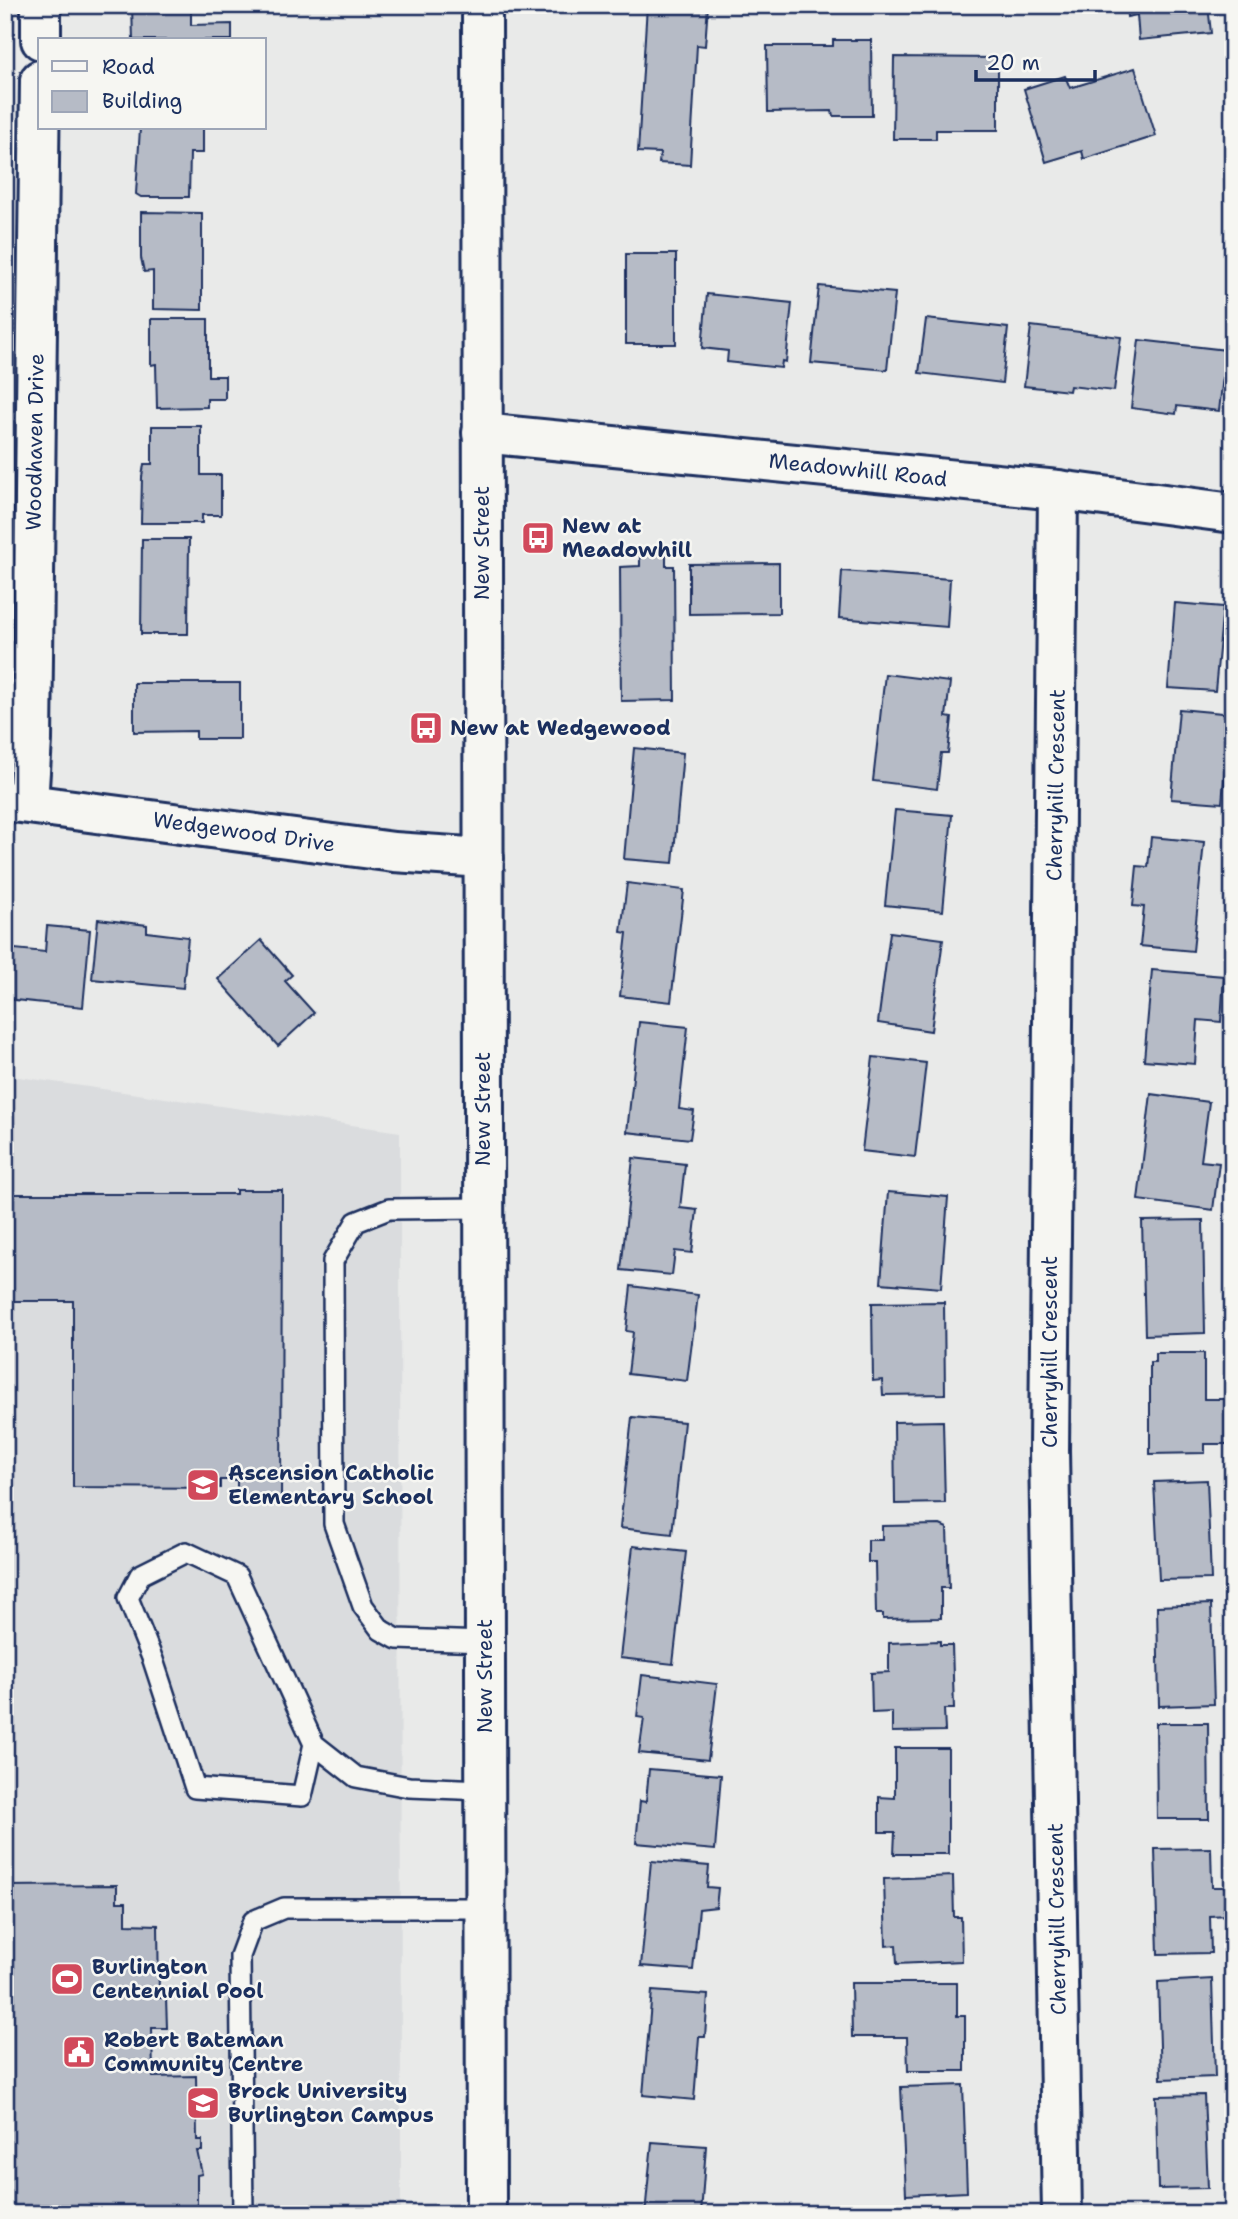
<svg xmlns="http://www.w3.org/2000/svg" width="1238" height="2219" viewBox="0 0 1238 2219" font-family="'Shantell Sans',sans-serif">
<rect width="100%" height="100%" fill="#e9eae9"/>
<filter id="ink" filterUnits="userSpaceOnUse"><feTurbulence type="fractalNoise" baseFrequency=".0143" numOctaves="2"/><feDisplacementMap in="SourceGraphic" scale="14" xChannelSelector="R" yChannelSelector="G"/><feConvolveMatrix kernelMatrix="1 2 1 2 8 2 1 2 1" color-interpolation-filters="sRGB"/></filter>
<g filter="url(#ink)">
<path fill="#dadcde" d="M5,1075L400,1132L401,2214H5Z"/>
<g fill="#b6bbc6" stroke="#1b2f5e" stroke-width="2">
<path d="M132,5H191V25L232,24V40H133Z"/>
<path d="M647,5H708L705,46L697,45L690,165L659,163L660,153L638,152Z"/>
<path d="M1126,5H1208L1211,33L1139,40L1137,15L1127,17Z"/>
<path d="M833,40H871L872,116H833L832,111L768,112L767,46H833Z"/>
<path d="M894,57L995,58V67H998V130H936V139H893Z"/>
<path d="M1135,68L1156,136L1084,159L1082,151L1046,162L1024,89L1065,76L1070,88Z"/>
<path d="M140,128H203V153H190L189,197H141L136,194Z"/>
<path d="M141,212L202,213V310L153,309V271L144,272L141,258Z"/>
<rect x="626" y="254" width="50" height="90"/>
<path d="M819,286L895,293L887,370L811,363Z"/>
<path d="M707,294L792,303L786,362L782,361L781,368L727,362L728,351L702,348Z"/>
<path d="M151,319H208V376H225V399H207V407L157,408L156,364L151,365Z"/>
<path d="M926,319L1008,328L1002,383L919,373Z"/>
<path d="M1031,326L1121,337L1114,391L1070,386L1069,391L1024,386Z"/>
<path d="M1139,340L1226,350L1219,411L1177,406L1176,414L1131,408Z"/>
<path d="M152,426H201V475H221V515H202V523H141L142,477L144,464H152Z"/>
<path d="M142,539H189L188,634H141Z"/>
<path d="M640,553H666V566H674L675,700L621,701L620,567L640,566Z"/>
<path d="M779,563V613L689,614V564Z"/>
<path d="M842,571L950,579L947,627L839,618Z"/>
<path d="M1175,603L1223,607L1215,691L1168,688Z"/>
<path d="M885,674L950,682L946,717L952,718L948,753H941L937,789L873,781Z"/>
<path d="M134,683H240V739H196V731L134,732Z"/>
<path d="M1179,709L1233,714V760L1226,759L1222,803L1171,799Z"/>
<path d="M634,748L683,753L673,863L624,859Z"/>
<path d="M895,810L952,815L943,911L885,905Z"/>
<path d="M1151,837L1204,842L1193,951L1140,946L1144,907L1133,906L1137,866L1148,867Z"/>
<path d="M627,883L684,890L671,1002L620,996L627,933L621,932Z"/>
<path d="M98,919L147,925V932L188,937L183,988L92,979Z"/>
<path d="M47,926L90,930L83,1007L5,999V948L45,952Z"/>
<path d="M890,932L943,939L931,1031L878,1023Z"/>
<path d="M261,940L292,975L285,981L314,1013L278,1046L218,979Z"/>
<path d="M1152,970L1224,976L1221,1022L1198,1020L1195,1064L1144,1060Z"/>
<path d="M639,1022L688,1027L679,1109L694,1111L690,1139L627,1132Z"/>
<path d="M873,1057L926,1063L915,1157L862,1151Z"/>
<path d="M1151,1094L1209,1102L1201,1161L1219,1163L1213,1210L1138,1200Z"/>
<path d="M633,1158L685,1164L680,1208L697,1210L692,1253L675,1251L672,1275L621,1270Z"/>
<path d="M236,1190H282L281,1505H237V1480H220V1488L73,1487V1301H5V1194H236Z"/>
<path d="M888,1192L948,1197L941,1288L881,1283Z"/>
<path d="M1203,1220L1205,1333L1145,1335L1142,1221Z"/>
<path d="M631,1286L698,1295L687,1381L628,1374L633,1332L626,1331Z"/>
<path d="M944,1302L945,1394L883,1395L882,1380L873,1381L872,1303Z"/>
<path d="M1155,1353H1204V1399H1230V1444H1205V1453L1150,1454V1362H1155Z"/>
<path d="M632,1417L684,1422L672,1534L620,1528Z"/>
<path d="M943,1421L945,1503L895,1504L894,1422Z"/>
<path d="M1207,1480L1211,1579L1159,1580L1154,1482Z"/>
<path d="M940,1525L947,1528L949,1588H941V1618L883,1619V1614H876L875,1562H868V1540H882V1526Z"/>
<path d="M633,1546L686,1552L673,1664L620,1658Z"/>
<path d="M1211,1604L1214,1704L1159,1706L1157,1606Z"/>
<path d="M940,1641V1645H952L954,1709H944L945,1731L892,1732V1712L872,1713L871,1673L889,1672V1643Z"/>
<path d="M642,1675L717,1684L708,1760L639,1753L644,1718L637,1717Z"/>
<path d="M1156,1723H1208L1209,1819H1157Z"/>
<path d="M895,1748H948V1854H894L895,1832H879V1797L895,1798Z"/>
<path d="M649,1769L721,1775L715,1850L636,1843L640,1801L646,1802Z"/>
<path d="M1211,1848L1212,1887H1228V1915L1210,1916L1211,1953L1158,1954L1155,1849Z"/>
<path d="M651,1861L709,1866L707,1887L718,1888L716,1907L699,1909L693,1970L641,1966Z"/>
<path d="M953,1876L954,1917H961L962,1961L897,1964L896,1945L886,1946L884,1879Z"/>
<path d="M117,1885V1902H126V1924L158,1925L159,1998H166L167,2028H152L153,2077L196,2076L197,2140H202V2151H197L202,2174L197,2175V2214H5V1886Z"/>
<path d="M1212,1979L1215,2077L1161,2079L1158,1982Z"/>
<path d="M851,1983H957V2016H965V2071H908L907,2037H852Z"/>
<path d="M652,1991L708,1995L705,2037H699L694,2100L643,2095Z"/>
<path d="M963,2085L967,2192L906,2195L901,2087Z"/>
<path d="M1204,2095L1208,2188L1158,2189L1156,2096Z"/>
<path d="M652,2142L706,2146L701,2214H645Z"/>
</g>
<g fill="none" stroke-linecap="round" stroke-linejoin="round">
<defs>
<g id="lane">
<path d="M483,1208L389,1209L356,1222L333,1261L334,1524L363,1606L381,1630L397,1639L485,1642"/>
<path d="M314,1744L302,1796L195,1788L153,1660L128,1598L140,1575L186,1552L237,1576L314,1744L356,1777L409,1787L485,1790"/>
<path d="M243,2214L240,1956L253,1921L284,1908H486"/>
</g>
<g id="street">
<path d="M41,40V5"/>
<path d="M482,433L1058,490L1233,513"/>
<path d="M1058,490L1049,1450L1062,2214"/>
<path d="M5,801L394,852L484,858"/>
<path d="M28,803L32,740L40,80"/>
</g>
<path id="secondary" d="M482,5L486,2214"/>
</defs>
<use href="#lane" stroke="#1b2f5e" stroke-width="24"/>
<use href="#street" stroke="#1b2f5e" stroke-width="44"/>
<use href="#secondary" stroke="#1b2f5e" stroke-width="44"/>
<use href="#lane" stroke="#f6f6f2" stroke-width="19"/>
<use href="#street" stroke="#f6f6f2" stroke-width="38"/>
<use href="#secondary" stroke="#f6f6f2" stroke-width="38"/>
</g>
</g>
<defs>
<symbol id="bus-square" viewBox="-11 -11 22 22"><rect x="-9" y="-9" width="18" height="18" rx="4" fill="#d1495b" stroke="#f6f6f2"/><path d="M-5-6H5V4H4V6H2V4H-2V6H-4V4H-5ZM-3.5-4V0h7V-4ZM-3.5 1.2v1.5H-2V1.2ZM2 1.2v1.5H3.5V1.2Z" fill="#fff"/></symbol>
<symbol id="school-square" viewBox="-11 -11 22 22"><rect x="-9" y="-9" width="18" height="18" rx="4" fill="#d1495b" stroke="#f6f6f2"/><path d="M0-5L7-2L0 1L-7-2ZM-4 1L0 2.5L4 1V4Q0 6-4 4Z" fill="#fff"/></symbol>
<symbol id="stadium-square" viewBox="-11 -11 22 22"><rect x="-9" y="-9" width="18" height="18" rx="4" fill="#d1495b" stroke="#f6f6f2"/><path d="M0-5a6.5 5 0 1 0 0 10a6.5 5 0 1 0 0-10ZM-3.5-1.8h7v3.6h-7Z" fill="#fff"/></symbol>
<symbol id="civic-square" viewBox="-11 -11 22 22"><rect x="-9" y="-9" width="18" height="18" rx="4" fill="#d1495b" stroke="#f6f6f2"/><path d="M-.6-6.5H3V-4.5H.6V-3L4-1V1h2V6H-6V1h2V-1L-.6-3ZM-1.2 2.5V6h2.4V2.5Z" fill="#fff"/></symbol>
<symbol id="university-square" viewBox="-11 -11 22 22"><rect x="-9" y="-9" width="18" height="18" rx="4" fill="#d1495b" stroke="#f6f6f2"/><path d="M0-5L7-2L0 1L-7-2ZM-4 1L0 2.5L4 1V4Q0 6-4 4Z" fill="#fff"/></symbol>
</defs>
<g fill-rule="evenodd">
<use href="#bus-square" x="519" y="519" width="38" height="38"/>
<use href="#bus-square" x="407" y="709" width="38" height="38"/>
<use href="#school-square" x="184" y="1466" width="38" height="38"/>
<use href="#stadium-square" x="48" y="1960" width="38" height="38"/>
<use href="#civic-square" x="60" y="2033" width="38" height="38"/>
<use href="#university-square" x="184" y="2084" width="38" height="38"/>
</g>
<g text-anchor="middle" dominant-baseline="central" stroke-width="5" stroke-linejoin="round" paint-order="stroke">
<g font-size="21" fill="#1b2f5e" stroke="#f6f6f2">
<text transform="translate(35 442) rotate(-89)">Woodhaven Drive</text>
<text transform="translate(858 470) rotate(6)">Meadowhill Road</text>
<text transform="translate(482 543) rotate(-90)">New Street</text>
<text transform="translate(1056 785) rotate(-89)">Cherryhill Crescent</text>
<text transform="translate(244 832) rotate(8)">Wedgewood Drive</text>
<text transform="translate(483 1109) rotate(-90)">New Street</text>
<text transform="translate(1050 1352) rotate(-90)">Cherryhill Crescent</text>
<text transform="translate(485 1676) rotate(-90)">New Street</text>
<text transform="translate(1057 1919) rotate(-91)">Cherryhill Crescent</text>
</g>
<g font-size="21" font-weight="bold" fill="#1b2f5e" stroke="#f6f6f2" text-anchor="start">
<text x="562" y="526">New at<tspan x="562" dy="24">Meadowhill</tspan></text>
<text x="450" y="728">New at Wedgewood</text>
<text x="228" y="1473">Ascension Catholic<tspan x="228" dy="24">Elementary School</tspan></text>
<text x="92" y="1967">Burlington<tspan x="92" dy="24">Centennial Pool</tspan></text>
<text x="104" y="2040">Robert Bateman<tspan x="104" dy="24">Community Centre</tspan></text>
<text x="228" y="2091">Brock University<tspan x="228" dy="24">Burlington Campus</tspan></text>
</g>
</g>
<rect width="1238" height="2219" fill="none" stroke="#f6f6f2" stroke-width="28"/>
<rect x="14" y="14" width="1210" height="2191" fill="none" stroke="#1b2f5e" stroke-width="2.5" filter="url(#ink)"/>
<rect x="38" y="38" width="228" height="91" fill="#f6f6f2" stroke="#9ea6b7" stroke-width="2"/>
<rect x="52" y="61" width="35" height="10" fill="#f6f6f2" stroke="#9ea6b7" stroke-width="2"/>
<text x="102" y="74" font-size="21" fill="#1b2f5e">Road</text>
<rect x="52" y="91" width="35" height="21" fill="#b6bbc6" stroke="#9ea6b7" stroke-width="2"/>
<text x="102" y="108" font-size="21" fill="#1b2f5e">Building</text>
<path d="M976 70v10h119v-10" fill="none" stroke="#1b2f5e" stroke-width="3.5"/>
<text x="986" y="70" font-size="21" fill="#1b2f5e" stroke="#f6f6f2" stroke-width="5" paint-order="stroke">20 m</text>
</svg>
